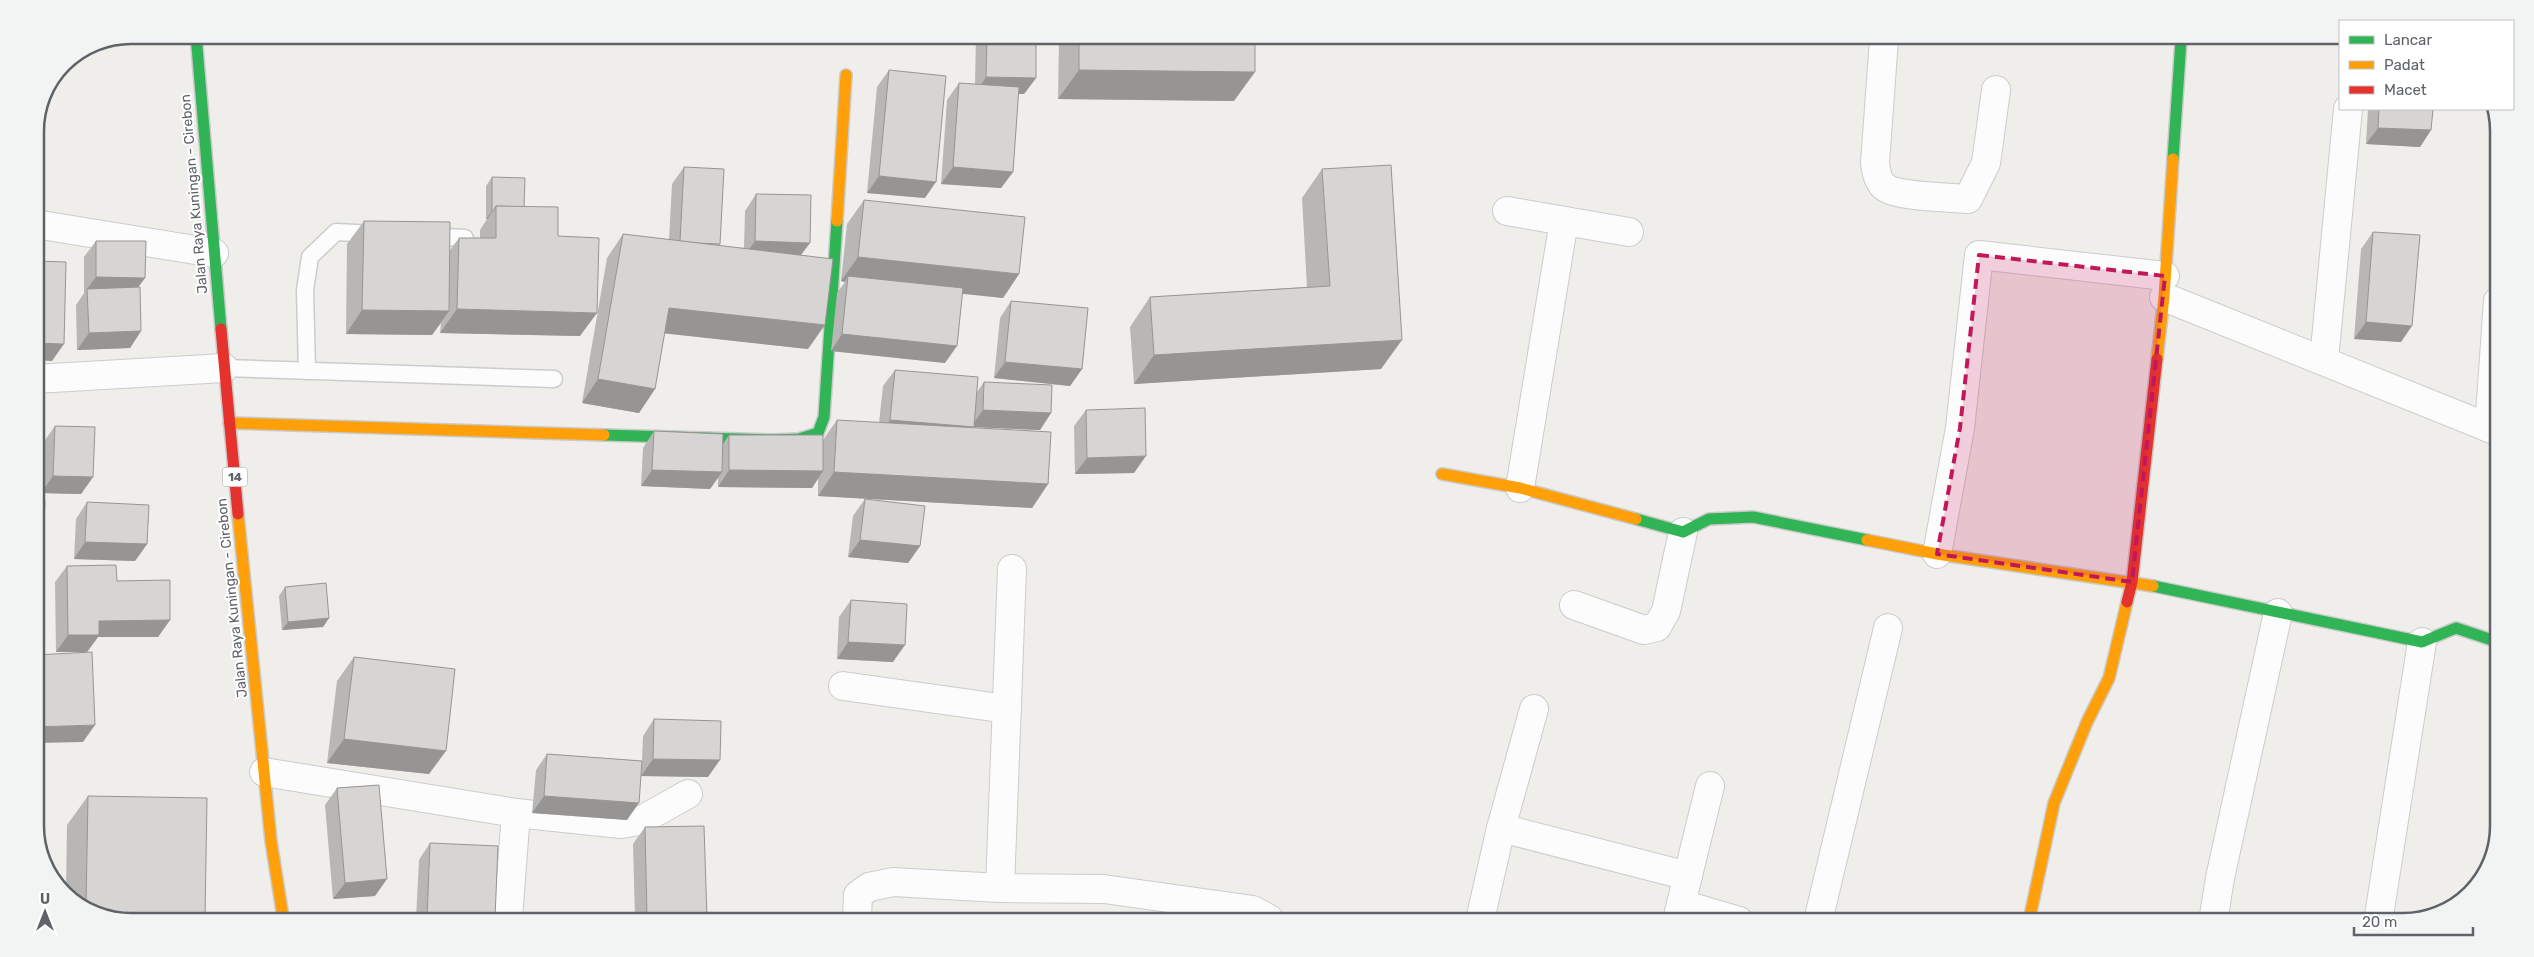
<svg xmlns="http://www.w3.org/2000/svg" width="2534" height="957" viewBox="0 0 2534 957" font-family="Rubik,sans-serif">
<rect width="100%" height="100%" fill="#efeeea"/>
<g fill="none" stroke-linecap="round" stroke-linejoin="round">
<defs>
<g id="lane">
<path d="M428,236L465,238"/>
<path d="M224,368L554,379"/>
<path d="M307,371L305,290L310,257L336,232L376,234"/>
</g>
<g id="street">
<path d="M1884,39L1875,163C1876,172 1878,183 1886,188C1900,197 1950,197 1968,199L1986,163L1996,90"/>
<path d="M1507,211L1629,232"/>
<path d="M35,224L214,253"/>
<path d="M2164,297L2497,431"/>
<path d="M2324,360L2348,109"/>
<path d="M35,379L224,368"/>
<path d="M2489,428L2498,301"/>
<path d="M1520,488L1564,221"/>
<path d="M1937,554L1960,428L1979,255L2165,276"/>
<path d="M1574,605L1644,630L1657,627L1666,611L1683,532"/>
<path d="M843,686L1007,709"/>
<path d="M264,772L516,813L621,824L640,821L688,794"/>
<path d="M1501,828L1688,876"/>
<path d="M1000,888L1012,569"/>
<path d="M1681,904L1739,921"/>
<path d="M508,918L516,813"/>
<path d="M857,919L858,895L869,887L893,882L1000,888L1104,889L1253,910L1269,919"/>
<path d="M1480,920L1501,828L1534,709"/>
<path d="M1677,920L1710,786"/>
<path d="M1818,921L1888,628"/>
<path d="M2213,922L2220,878L2278,613"/>
<path d="M2378,922L2422,642"/>
</g>
<g id="fast">
<path d="M196,35L221,329"/>
<path d="M2173,159L2181,40"/>
<path d="M604,435L773,440L799,439L818,433L824,417L837,221"/>
<path d="M1636,519L1683,532L1709,519L1753,517L1867,540"/>
<path d="M2153,586L2422,642L2456,628L2495,641"/>
</g>
<g id="slow">
<path d="M837,221L846,75"/>
<path d="M2157,359L2164,297L2173,159"/>
<path d="M229,423L604,435"/>
<path d="M1442,474L1520,488L1636,519"/>
<path d="M238,514L271,841L283,917"/>
<path d="M1867,540L1937,554L2153,586"/>
<path d="M2029,921L2054,803L2087,722L2109,678L2127,602"/>
</g>
<g id="jam">
<path d="M221,329L238,514"/>
<path d="M2127,602L2132,582L2157,359"/>
</g>
</defs>
<use href="#lane" stroke="#cbcccc" stroke-width="19"/>
<use href="#street" stroke="#cbcccc" stroke-width="30"/>
<use href="#fast" stroke="#cacacb" stroke-width="14"/>
<use href="#slow" stroke="#cacacb" stroke-width="14"/>
<use href="#jam" stroke="#cacacb" stroke-width="14"/>
<use href="#lane" stroke="#fdfcfc" stroke-width="16"/>
<use href="#street" stroke="#fdfcfc" stroke-width="28"/>
<use href="#fast" stroke="#30b455" stroke-width="11"/>
<use href="#slow" stroke="#ff9f0a" stroke-width="11"/>
<use href="#jam" stroke="#e5322d" stroke-width="11"/>
</g>
<g fill="#b8b7b5">
<path d="M976,37H1036V78L1024,94H1018L1013,172L1001,188L941,184L947,100L959,83L975,84Z"/>
<path d="M1059,37L1255,38L1234,101L1058,99Z"/>
<path d="M889,70L925,198L867,193L877,87Z"/>
<path d="M2368,109H2433L2431,130L2420,147L2366,144Z"/>
<path d="M684,167L720,244L719,246L744,248L745,211L756,194L801,255L808,349L664,333L655,389L639,413L582,403L607,258L623,234L669,240L672,184Z"/>
<path d="M1322,169L1381,369L1134,384L1130,327L1150,297L1307,287L1302,198Z"/>
<path d="M492,177L558,236L580,336L440,333L441,323L432,335L346,334L347,244L364,221L450,250L459,238H480V230L487,219H486V186Z"/>
<path d="M864,200L1019,274L1003,298L962,293L945,363L831,351L837,293L845,282L841,281L847,224Z"/>
<path d="M2373,232L2401,342L2354,339L2361,249Z"/>
<path d="M96,241L145,278L138,287L141,331L130,348L77,350L76,305L84,293V257Z"/>
<path d="M1011,301L1082,369L1070,386L994,378L1000,318Z"/>
<path d="M895,370L977,392L984,382L1051,413L1040,430L974,427L973,428L1048,484L1032,508L818,496V478L812,488L718,487V478L710,489L641,486L643,448L654,431L723,444L729,435L823,440L837,420L879,423L883,386Z"/>
<path d="M1086,410L1134,473L1075,474L1074,426Z"/>
<path d="M55,426L93,477L81,494L41,493L43,443Z"/>
<path d="M865,499L920,546L908,563L848,557L853,516Z"/>
<path d="M87,502L147,544L135,561L74,559L76,519Z"/>
<path d="M67,566L117,581L170,620L158,637H98L87,652H56L55,582Z"/>
<path d="M285,587L329,618L323,627L282,630L279,596Z"/>
<path d="M851,600L893,662L837,659L839,617Z"/>
<path d="M354,657L429,774L327,763L337,681Z"/>
<path d="M654,719L708,777L641,776L642,763L627,820L532,813L536,770L547,754L642,761L643,736Z"/>
<path d="M337,788L375,896L333,899L325,805Z"/>
<path d="M88,796L100,917L66,892L67,825Z"/>
<path d="M645,827L707,918H635L633,844Z"/>
<path d="M430,843L495,918H416L419,860Z"/>
</g>
<g fill="#969594">
<path d="M1079,70L1255,72L1234,101L1058,99Z"/>
<path d="M986,77L1036,78L1024,94H975Z"/>
<path d="M2378,128L2431,130L2420,147L2366,144Z"/>
<path d="M953,167L1013,172L1001,188L941,184Z"/>
<path d="M879,176L936,182L925,198L867,193Z"/>
<path d="M492,211H493L487,219H486Z"/>
<path d="M755,241L810,243L798,259L743,258Z"/>
<path d="M858,257L1019,274L1003,298L848,282V276L845,282L841,281Z"/>
<path d="M96,277L145,278L133,294L87,289Z"/>
<path d="M669,308L825,325L808,349L652,332Z"/>
<path d="M457,309L597,313L580,336L440,333Z"/>
<path d="M362,310L449,311L432,335L346,334Z"/>
<path d="M2366,322L2412,326L2401,342L2354,339Z"/>
<path d="M141,331L130,348L77,350L89,333Z"/>
<path d="M842,334L957,346L945,363L831,351Z"/>
<path d="M1402,340L1381,369L1134,384L1154,355Z"/>
<path d="M35,343L64,344L52,361L35,360Z"/>
<path d="M1005,362L1082,369L1070,386L994,378Z"/>
<path d="M598,379L655,389L639,413L582,403Z"/>
<path d="M983,410L1051,413L1040,430L971,427Z"/>
<path d="M890,420L974,427L878,436Z"/>
<path d="M1146,456L1134,473L1075,474L1087,458Z"/>
<path d="M652,470L722,472L710,489L641,486Z"/>
<path d="M729,470L823,471L812,488L718,487Z"/>
<path d="M834,472L1048,484L1032,508L818,496Z"/>
<path d="M53,476L93,477L81,494L41,493Z"/>
<path d="M35,524H44L35,537Z"/>
<path d="M860,540L920,546L908,563L848,557Z"/>
<path d="M85,542L147,544L135,561L74,559Z"/>
<path d="M329,618L323,627L282,630L288,622Z"/>
<path d="M170,620L158,637H98L87,652H56L68,635L99,621Z"/>
<path d="M848,642L905,645L893,662L837,659Z"/>
<path d="M95,725L83,742L35,743V727Z"/>
<path d="M344,739L446,751L429,774L327,763Z"/>
<path d="M653,759L720,760L708,777L641,776Z"/>
<path d="M544,796L639,803L627,820L532,813Z"/>
<path d="M387,879L375,896L333,899L345,883Z"/>
</g>
<g fill="#d6d5d3" stroke="#969594">
<path d="M987,37H1036V78L986,77Z"/>
<path d="M1079,37L1255,38V72L1079,70Z"/>
<path d="M889,70L946,76L936,182L879,176Z"/>
<path d="M959,83L1019,87L1013,172L953,167Z"/>
<path d="M2379,109H2433L2431,130L2378,128Z"/>
<path d="M1391,165L1402,340L1154,355L1150,297L1330,286L1322,169Z"/>
<path d="M684,167L724,169L720,244L696,243L680,241Z"/>
<path d="M492,177L525,178L524,207L496,206L493,211H492Z"/>
<path d="M756,194L811,195L810,243L755,241Z"/>
<path d="M864,200L1025,217L1019,274L858,257Z"/>
<path d="M496,206L558,207V236L599,238L597,313L457,309L459,238H496Z"/>
<path d="M364,221L450,222L449,311L362,310Z"/>
<path d="M2373,232L2420,235L2412,326L2366,322Z"/>
<path d="M623,234L833,259L825,325L669,308L655,389L598,379Z"/>
<path d="M96,241H146L145,278L96,277Z"/>
<path d="M35,261L66,262L64,344L35,343Z"/>
<path d="M848,276L963,288L957,346L842,334Z"/>
<path d="M140,287L141,331L89,333L87,289Z"/>
<path d="M1011,301L1088,308L1082,369L1005,362Z"/>
<path d="M895,370L978,377L974,427L890,420Z"/>
<path d="M984,382L1052,385L1051,413L983,410Z"/>
<path d="M1145,408L1146,456L1087,458L1086,410Z"/>
<path d="M837,420L1051,432L1048,484L834,472Z"/>
<path d="M55,426L95,427L93,477L53,476Z"/>
<path d="M654,431L723,434L722,472L652,470Z"/>
<path d="M729,435H823V471L729,470Z"/>
<path d="M865,499L925,506L920,546L860,540Z"/>
<path d="M35,501H45L44,524H35Z"/>
<path d="M87,502L149,505L147,544L85,542Z"/>
<path d="M116,565L117,581L170,580V620L99,621V635H68L67,566Z"/>
<path d="M326,583L329,618L288,622L285,587Z"/>
<path d="M851,600L907,604L905,645L848,642Z"/>
<path d="M92,652L95,725L35,727V655Z"/>
<path d="M354,657L455,669L446,751L344,739Z"/>
<path d="M654,719L721,721L720,760L653,759Z"/>
<path d="M547,754L642,761L639,803L544,796Z"/>
<path d="M379,785L387,879L345,883L337,788Z"/>
<path d="M88,796L207,798L205,917H100L86,907Z"/>
<path d="M704,826L707,918H647L645,827Z"/>
<path d="M430,843L498,846L495,918H427Z"/>
</g>
<path fill="#c2185b" fill-opacity="0.2" stroke="#c2185b" stroke-width="4" stroke-dasharray="10 6" stroke-linejoin="round" d="M1979,255L2165,276L2132,582L1937,554L1960,428Z"/>
<g text-anchor="middle" dominant-baseline="central" stroke-width="4" stroke-linejoin="round" paint-order="stroke">
<rect fill="#fff" stroke="#8f9295" stroke-width="1" x="222.5" y="467.5" width="25" height="19" rx="4"/>
<g font-size="12" font-weight="bold" fill="#5f6368">
<text x="235" y="477">14</text>
</g>
<g font-size="14" fill="#5f6368" stroke="#fff">
<text transform="translate(194 194) rotate(-95)">Jalan Raya Kuningan - Cirebon</text>
<text transform="translate(232 598) rotate(-96)">Jalan Raya Kuningan - Cirebon</text>
</g>
</g>
<path d="M0 0H2534V957H0ZM131 44H2403A87 87 0 0 1 2490 131V826A87 87 0 0 1 2403 913H131A87 87 0 0 1 44 826V131A87 87 0 0 1 131 44Z" fill="#f2f3f3" fill-rule="evenodd"/>
<path fill="none" stroke="#5f6368" stroke-width="2.5" d="M131 44H2403A87 87 0 0 1 2490 131V826A87 87 0 0 1 2403 913H131A87 87 0 0 1 44 826V131A87 87 0 0 1 131 44Z"/>
<rect x="2339" y="20" width="175" height="90" fill="#ffffff" stroke="#bfc1c3"/>
<rect x="2349" y="36" width="25" height="8" fill="#30b455" stroke="#bfc1c3"/>
<text x="2384" y="45" font-size="15" fill="#5f6368">Lancar</text>
<rect x="2349" y="61" width="25" height="8" fill="#ff9f0a" stroke="#bfc1c3"/>
<text x="2384" y="70" font-size="15" fill="#5f6368">Padat</text>
<rect x="2349" y="86" width="25" height="8" fill="#e5322d" stroke="#bfc1c3"/>
<text x="2384" y="95" font-size="15" fill="#5f6368">Macet</text>
<g transform="translate(45 912)" stroke="#ffffff" stroke-width="4" paint-order="stroke">
<path d="M0-4L9 19L0 12L-9 19Z" fill="#5f6368"/>
<text y="-8" font-size="14" font-weight="bold" text-anchor="middle" fill="#5f6368">U</text>
</g>
<path d="M2354 927v8h119v-8" fill="none" stroke="#5f6368" stroke-width="2.5"/>
<text x="2362" y="927" font-size="15" fill="#5f6368" stroke="#ffffff" stroke-width="4" paint-order="stroke">20 m</text>
</svg>
